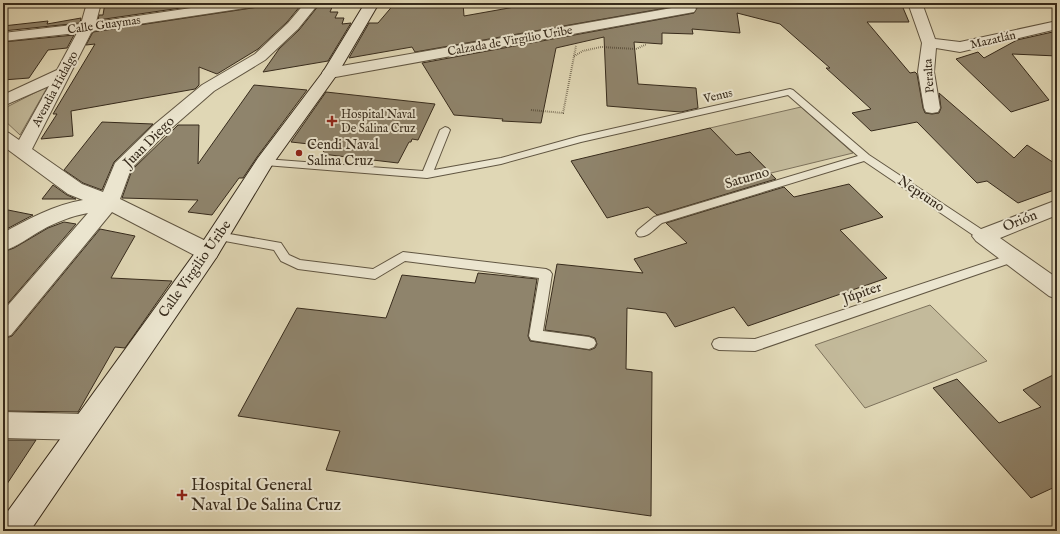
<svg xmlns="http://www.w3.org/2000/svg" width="1060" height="534" viewBox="0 0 1060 534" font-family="'IM FELL English',serif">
<rect width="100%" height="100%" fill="#e0d7b5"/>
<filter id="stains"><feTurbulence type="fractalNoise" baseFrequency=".005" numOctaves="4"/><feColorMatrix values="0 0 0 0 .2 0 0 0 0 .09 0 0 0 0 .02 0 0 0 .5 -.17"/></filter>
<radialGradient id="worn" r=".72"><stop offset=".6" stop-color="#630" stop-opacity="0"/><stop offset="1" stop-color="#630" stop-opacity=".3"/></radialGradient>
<g fill="#c3ba9b" stroke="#7d725c">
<path d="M48,86L20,135L3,119V109Z"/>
<path d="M801,107L853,153L771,173L750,152L591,192L580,175L721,140L710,128Z"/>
<path d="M930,305L987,361L865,408L815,345Z"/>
</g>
<g fill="#8f846c" stroke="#372b1c">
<path d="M105,3H215L98,20L99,15H103Z"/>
<path d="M260,3H295L294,5H301L287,22L258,49L217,74L199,67V85L195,89L71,111L73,136L41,139L57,114H53L95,44L86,45L93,32L252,8L258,7Z"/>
<path d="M395,3H463L464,16L537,3H901L909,22H867L910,73L915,72L917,74L923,108L925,113L932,114L939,113L941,108L939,93L1014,158L1027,145L1057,165V189L1018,203L987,181L977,183L917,122L871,131L852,113L871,109L826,68H830L780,24L737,13L740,33L692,29L693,34L662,33V44L634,42L638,84L696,88L698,108L681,112L607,106L604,37L556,48L541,123L502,121L503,119L454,115L422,63L694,13L697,8L694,5L689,4L415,52L412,47L349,58L369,23H378Z"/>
<path d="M319,5H333L330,12H338L335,18H344L342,24L351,23L328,61L263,72L279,49L299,30Z"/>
<path d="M81,18L80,23L3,31V26L48,21L47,24Z"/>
<path d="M1057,31V56L1012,54L1049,100L1011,112L956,59L978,52L984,58L1017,40Z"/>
<path d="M74,35L67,48L48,50L29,78L3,80V42Z"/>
<path d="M254,85L307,90L257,157L243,178H239L212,215L188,212L198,200L122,198L132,170L178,125H199L198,164Z"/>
<path d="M326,92L435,104L418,140L412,139L411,142H409L398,163L322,154L327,146L291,142Z"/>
<path d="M102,122L153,124L114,162L102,190L83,183L64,170Z"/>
<path d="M710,128L736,155L750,152L776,179L657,215L648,207L607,218L571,161Z"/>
<path d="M849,184L883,217L840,230L887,278L748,326L734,307L675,327L666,313L627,308L626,369L652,372L651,516L326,470L340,431L238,416L297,308L386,318L402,275L475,283L478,273L537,279L528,336L530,341L590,350L595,348L597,344L595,338L589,336L545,330L557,264L643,273L634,259L687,243L666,223L784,187L794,197Z"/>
<path d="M53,185L67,195L76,199H42Z"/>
<path d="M3,209L33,215L3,231Z"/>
<path d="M64,222L76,224L3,309V252L14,248L48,228Z"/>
<path d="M100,229L135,236L111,278L172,281L125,348L115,347L78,412L3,411V339L12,336Z"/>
<path d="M1057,373V486L1031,498L933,388L957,379L999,423L1041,407L1023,390Z"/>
<path d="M3,440H36L3,490Z"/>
</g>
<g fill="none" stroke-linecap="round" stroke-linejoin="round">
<defs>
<g id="lane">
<path d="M790,89L793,90L869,155L987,233L989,236L987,239L983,240L979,239L864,161L662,223C655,228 647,239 638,236L636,233L638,230L654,217L858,156L788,95L581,142L501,164L427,178L265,165L260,162L265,159L423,171L440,130L445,127L448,128L450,130L434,170L501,158L580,136Z"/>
<path d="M218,232L281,243L289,255L300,260L373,269L403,252L546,269L550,271L552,274L543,331L589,337L594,339L596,343L594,347L589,349L531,340L529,336L539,278L405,261L375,279L298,269L281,261L274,250L214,239L212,236L214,233Z"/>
<path d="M1012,254L1016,255L1018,258L1016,261L755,351L719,350L714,348L712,344L714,340L719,338L755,339Z"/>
</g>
<g id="street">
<path d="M87,3H101L96,22L225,3H259L257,6L252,7L92,31L32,149L82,184L103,192L115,163L155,124L202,85L255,54L288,23L305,3H319L298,29L265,60L214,91L167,132L131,169L120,199L216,246L219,252L216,258L208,260L200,258L112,212L11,335L3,338V311L88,213C72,216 56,222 42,230C29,237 17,247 3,251V233C28,219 54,205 83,200L68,194L3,146V131L9,133L19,140L49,86L3,106V95L57,70L77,33L3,41V33L81,24Z"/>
<path d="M908,3H922L935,39L960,42L1057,21V29L960,52L936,48L934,72L940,108L938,112L932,113L926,112L924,108L918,72L922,43Z"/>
<path d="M689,5L694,6L696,9L694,12L330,78L324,76L322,73L324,70L330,68Z"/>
<path d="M1057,200V215L1000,238L1057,278V299L1049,296L976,241L972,236L976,231Z"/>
<path d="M3,412L84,414L94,418L98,427L94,436L84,440L3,438Z"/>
</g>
<path id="secondary" d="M365,3H379L338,73L272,165L216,258L30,531H3V518L200,246L258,158L323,72Z"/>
</defs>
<use href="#lane" stroke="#615642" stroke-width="2"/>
<use href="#street" stroke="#615642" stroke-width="2"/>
<use href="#secondary" stroke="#372b1c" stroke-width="2"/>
<g stroke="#372b1c" stroke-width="2" stroke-dasharray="0.5 1.5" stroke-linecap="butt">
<path d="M574,56L583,51L601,47L636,49L647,44"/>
<path d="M531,110L563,113L576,46"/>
</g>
<use href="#lane" fill="#ebe5cf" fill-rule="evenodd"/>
<use href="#street" fill="#ebe5cf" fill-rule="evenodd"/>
<use href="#secondary" fill="#ebe5cf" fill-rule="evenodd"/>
</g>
<g fill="#8f2418" stroke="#ebe5cf" stroke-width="1.5">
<path d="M330 115h4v4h4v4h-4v4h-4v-4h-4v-4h4z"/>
<circle cx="299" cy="153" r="4"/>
<path d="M180 489h4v4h4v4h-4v4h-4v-4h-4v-4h4z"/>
</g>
<g text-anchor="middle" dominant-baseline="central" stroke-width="4" stroke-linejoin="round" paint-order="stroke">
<g font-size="12" fill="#372b1c" stroke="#ebe5cf">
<text transform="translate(104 25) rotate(-8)">Calle Guaymas</text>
<text transform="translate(993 40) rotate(-13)">Mazatlán</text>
<text transform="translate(510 41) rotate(-10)">Calzada de Virgilio Uribe</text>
<text transform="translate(929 76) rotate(-94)">Peralta</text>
<text transform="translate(55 89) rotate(-62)">Avendia Hidalgo</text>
<text transform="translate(718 96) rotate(-13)">Venus</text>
</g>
<g font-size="12" fill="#372b1c" stroke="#ebe5cf" text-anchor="start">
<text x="341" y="114">Hospital Naval<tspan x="341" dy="14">De Salina Cruz</tspan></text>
</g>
<g font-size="14" fill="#372b1c" stroke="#ebe5cf">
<text transform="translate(149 142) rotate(-45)">Juan Diego</text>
<text transform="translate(747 178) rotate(-17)">Saturno</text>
<text transform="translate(921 194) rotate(34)">Neptuno</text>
<text transform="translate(1020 221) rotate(-22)">Orión</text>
<text transform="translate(195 269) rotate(-55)">Calle Virgilio Uribe</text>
<text transform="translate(862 293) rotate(-19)">Júpiter</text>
</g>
<g font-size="14" fill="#372b1c" stroke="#ebe5cf" text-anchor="start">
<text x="307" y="145">Cendi Naval<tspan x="307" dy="16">Salina Cruz</tspan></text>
</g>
<g font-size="17" fill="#372b1c" stroke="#ebe5cf" text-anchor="start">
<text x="191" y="485">Hospital General<tspan x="191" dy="20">Naval De Salina Cruz</tspan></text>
</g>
</g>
<rect width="1060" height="534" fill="none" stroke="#e0d7b5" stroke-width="16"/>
<rect x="4" y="4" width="1052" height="526" fill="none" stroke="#372b1c" stroke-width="2"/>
<rect x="8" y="8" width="1044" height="518" fill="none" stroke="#372b1c"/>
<rect width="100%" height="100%" filter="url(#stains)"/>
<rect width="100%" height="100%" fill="url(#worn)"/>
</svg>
